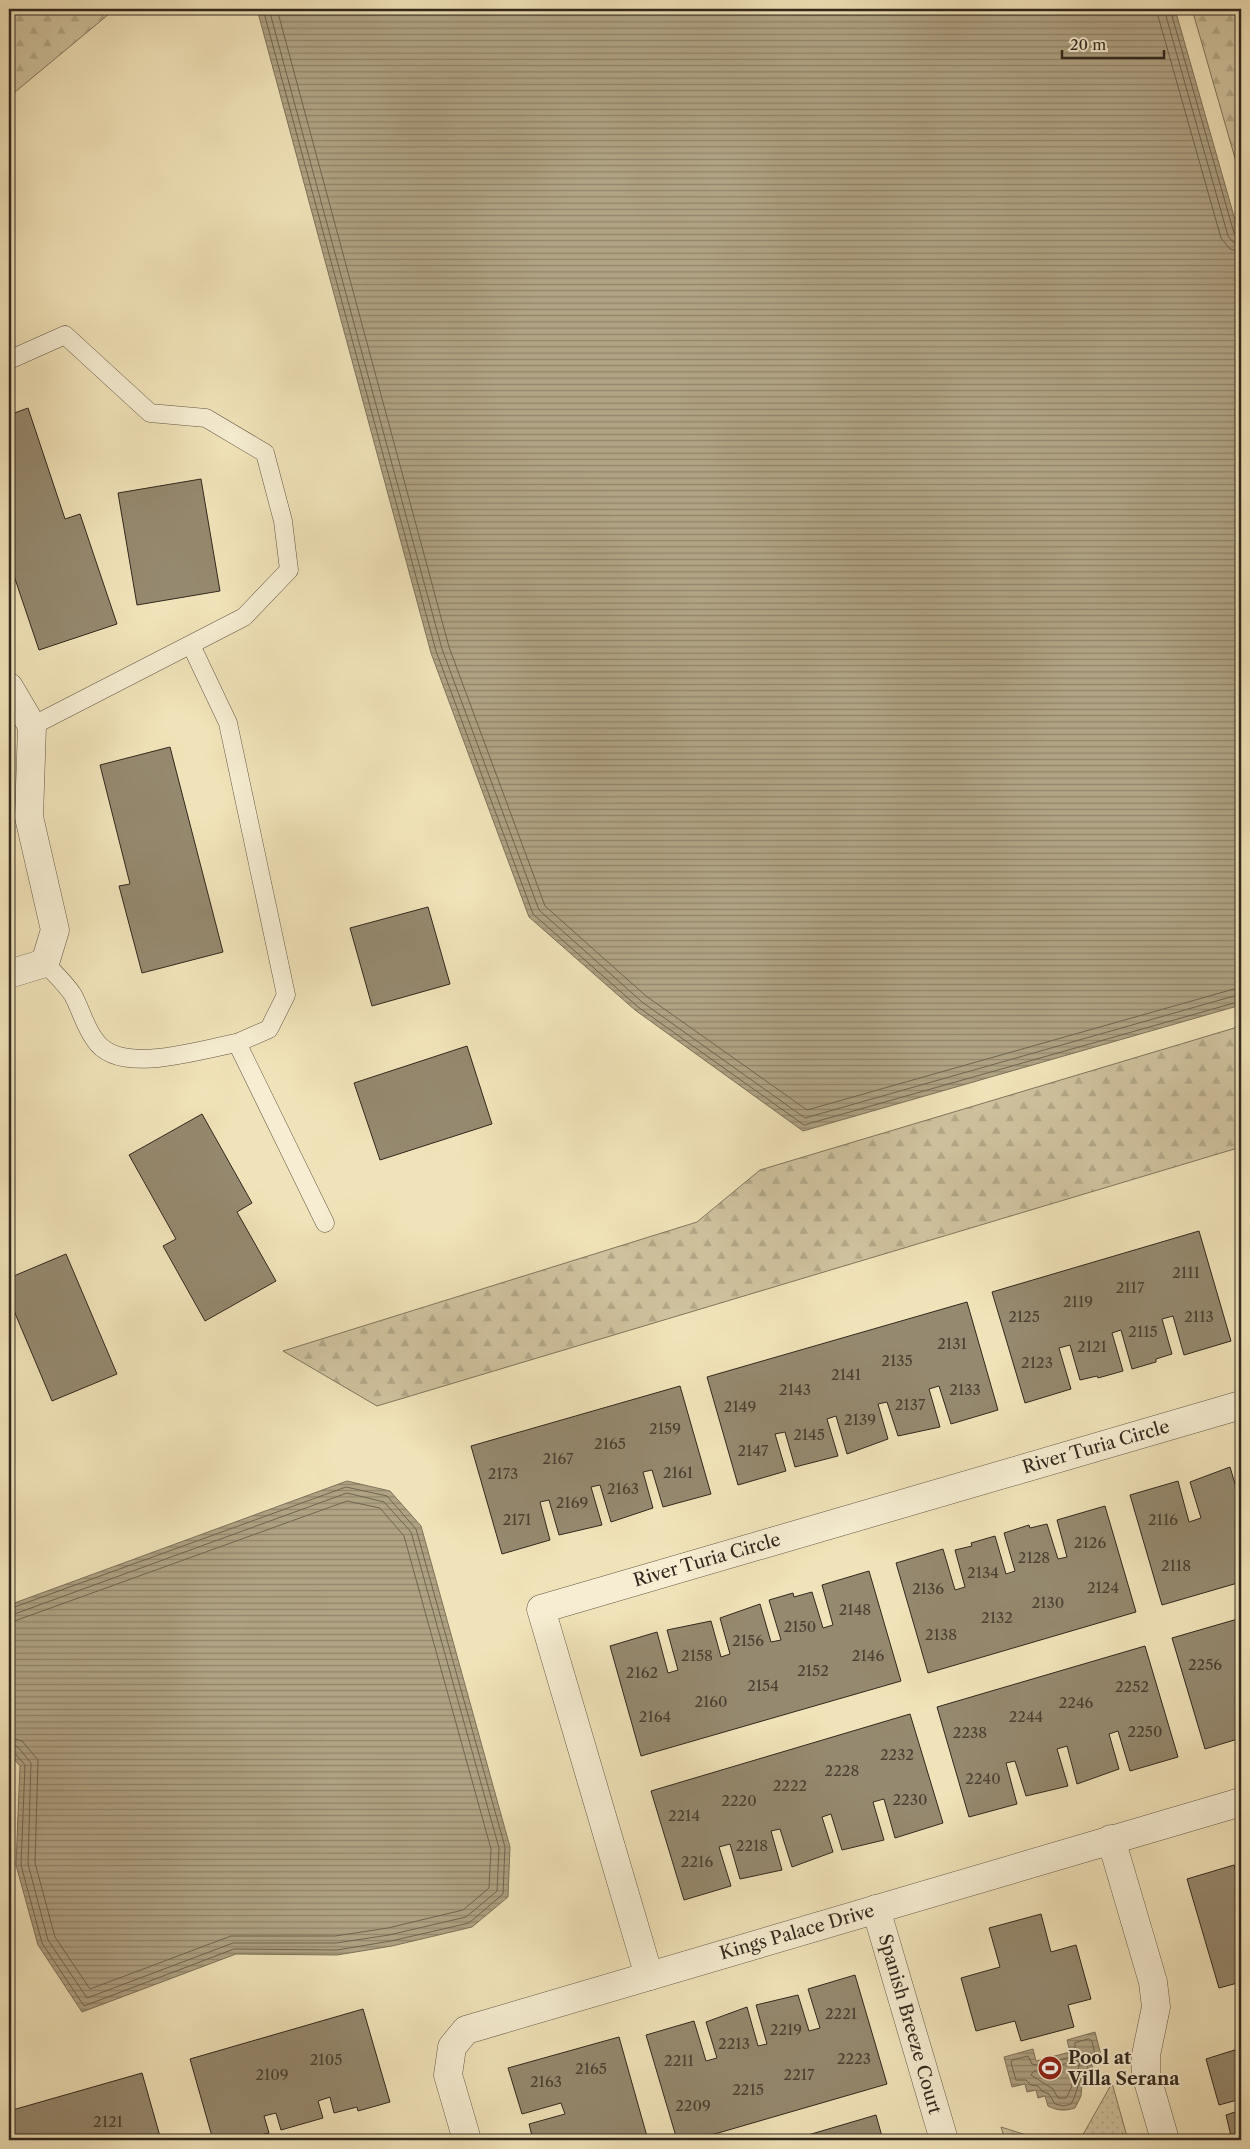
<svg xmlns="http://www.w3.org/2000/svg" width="1250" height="2149" viewBox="0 0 1250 2149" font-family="'Libre Caslon Text',serif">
<defs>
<pattern id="grass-dots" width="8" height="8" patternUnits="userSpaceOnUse" patternTransform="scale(1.25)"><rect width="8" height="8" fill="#d0c39f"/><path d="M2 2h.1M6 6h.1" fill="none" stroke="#b3a888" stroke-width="1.8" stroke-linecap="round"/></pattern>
<pattern id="forest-firs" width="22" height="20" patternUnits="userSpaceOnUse" patternTransform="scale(1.25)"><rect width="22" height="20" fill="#d0c39f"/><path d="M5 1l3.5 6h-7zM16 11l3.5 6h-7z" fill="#b3a888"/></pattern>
<pattern id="water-rules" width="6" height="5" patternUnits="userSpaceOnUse" patternTransform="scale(1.25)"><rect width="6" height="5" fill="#b0a384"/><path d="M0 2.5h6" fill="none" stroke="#90856b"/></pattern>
</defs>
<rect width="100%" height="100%" fill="#f1e3b9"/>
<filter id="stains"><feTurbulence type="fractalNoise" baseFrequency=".004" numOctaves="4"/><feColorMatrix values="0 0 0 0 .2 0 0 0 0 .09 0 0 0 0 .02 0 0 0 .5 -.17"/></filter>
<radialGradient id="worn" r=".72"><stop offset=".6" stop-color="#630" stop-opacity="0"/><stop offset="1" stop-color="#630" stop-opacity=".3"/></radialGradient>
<g fill="url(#grass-dots)" stroke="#80765e">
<path d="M1112,2083L1128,2140H1080Z"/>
<path d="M1001,2127L1042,2140H1005Z"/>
</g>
<g fill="url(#forest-firs)" stroke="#80765e">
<path d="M9,9H115L9,97Z"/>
<path d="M1192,9H1241V179Z"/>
<path d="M1241,1026V1147L377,1406L283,1351L697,1222L760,1170Z"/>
</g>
<g fill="url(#water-rules)" stroke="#7d725b">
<path d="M257,9H1175L1241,241V1005L803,1131L635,1010L529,917L431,653Z"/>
<path d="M347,1481L390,1491L421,1526L510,1847L508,1897L472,1927L392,1946L337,1955L236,1954L82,2012L38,1945L16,1865L20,1766L9,1753V1605Z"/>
<path d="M1095,2032L1102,2059L1091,2062L1095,2075L1087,2077L1089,2084L1082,2085L1081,2096L1075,2108C1065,2111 1058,2111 1048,2106L1045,2096L1038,2098L1036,2090L1027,2092L1025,2084L1012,2087L1004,2057L1033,2049L1036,2061L1070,2052L1067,2040Z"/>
</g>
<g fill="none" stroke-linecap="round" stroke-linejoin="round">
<g stroke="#706651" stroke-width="1">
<path d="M263,9L436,651L533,914L638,1007L804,1125L1241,1001"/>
<path d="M269,9L442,649L539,910L642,1002L805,1118L1241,994"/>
<path d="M277,9L449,647L545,906L646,996L807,1110L1241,987"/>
<path d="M1156,9L1221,238L1230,249L1241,252"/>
<path d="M1164,9L1228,236L1233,242L1241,244"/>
<path d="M1170,9L1234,233L1241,238"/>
<path d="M9,1609L346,1487L387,1496L416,1529L505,1847L503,1894L469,1923L391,1941L337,1950L234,1949L84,2006L42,1943L21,1865L25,1765L14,1752L9,1751"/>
<path d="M9,1616L347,1493L384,1502L411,1532L499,1848L497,1891L466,1917L389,1935L336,1943H233L87,1998L48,1940L28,1864L31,1763L18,1747L9,1744"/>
<path d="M9,1623L347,1501L380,1508L404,1536L491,1849L489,1888L463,1910L388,1928L335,1936H231L90,1989L55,1937L35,1863L38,1760L22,1741L9,1737"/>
<path d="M1089,2039L1092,2041L1095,2055L1087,2060L1088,2070C1077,2078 1078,2093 1071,2104L1064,2106L1055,2104L1049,2094L1042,2091L1038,2086L1031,2085L1026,2080H1016L1011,2063L1012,2060L1028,2056L1032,2064L1037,2065L1071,2057L1075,2053V2043Z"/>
<path d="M1077,2061L1080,2062C1080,2065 1069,2095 1066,2098H1058L1053,2089L1031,2075L1033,2072Z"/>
</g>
</g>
<g fill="#95896f" stroke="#31281e">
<path d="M28,408L65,519L80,514L117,624L39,650L9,561V415Z"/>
<path d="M201,479L220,591L137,605L118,493Z"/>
<path d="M170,747L223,952L142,973L119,886L130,884L100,765Z"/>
<path d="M428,907L450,984L372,1006L350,928Z"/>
<path d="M467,1046L492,1124L380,1160L354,1083Z"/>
<path d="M202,1114L252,1203L237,1212L276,1281L205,1321L163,1246L176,1239L129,1155Z"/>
<path d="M1199,1231L1231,1341L1184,1355L1173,1316L1162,1319L1172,1354L1156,1359V1362L1132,1369L1121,1330L1112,1333L1123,1371L1098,1378L1097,1376L1080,1380L1070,1345L1059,1348L1071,1389L1025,1403L992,1292Z"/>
<path d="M66,1254L117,1374L52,1401L9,1299V1278Z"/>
<path d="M967,1302L998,1410L951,1424L939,1386L929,1389L940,1427L898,1436L887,1402L878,1404L888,1439L847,1454L836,1416L827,1419L838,1456L795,1467L785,1432L775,1434L786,1471L738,1485L707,1377Z"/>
<path d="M680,1386L711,1494L663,1507L652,1470L643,1472L653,1508L611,1522L600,1485L591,1487L602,1525L559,1535L549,1500L540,1502L550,1540L502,1554L471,1446Z"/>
<path d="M1230,1467L1241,1504V1582L1162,1605L1130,1495L1178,1481L1189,1522L1201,1518L1190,1482Z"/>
<path d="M1105,1506L1136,1612L928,1673L896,1563L943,1549L955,1590L965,1587L955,1550L972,1546L971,1543L995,1536L1006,1574L1015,1571L1004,1533L1029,1525L1030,1528L1047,1524L1058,1559L1067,1557L1057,1520Z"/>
<path d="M869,1571L901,1681L641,1756L610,1646L657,1632L668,1673L678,1670L667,1630L711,1621L721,1657L730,1654L720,1618L760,1604L771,1642L781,1640L769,1600L793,1593L794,1597L812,1592L823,1628L833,1625L822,1585Z"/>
<path d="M1241,1618V1738L1205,1749L1172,1638Z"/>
<path d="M1145,1646L1178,1757L1130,1771L1118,1731L1109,1734L1119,1769L1077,1784L1067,1746L1057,1749L1068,1786L1026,1796L1015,1761L1006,1763L1017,1804L969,1817L937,1707Z"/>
<path d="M910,1714L943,1823L895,1838L884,1799L873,1802L884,1840L842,1850L831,1814L822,1817L833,1852L792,1867L780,1829L771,1831L782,1870L740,1879L730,1844L719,1847L731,1886L684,1900L651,1791Z"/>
<path d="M1234,1865L1241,1890V1982L1219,1988L1187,1879Z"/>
<path d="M1041,1914L1051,1952L1076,1945L1091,1999L1068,2005L1074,2027L1021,2041L1015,2021L976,2031L961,1978L1000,1967L989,1928Z"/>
<path d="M855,1975L887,2084L694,2140H677L646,2035L694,2021L706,2061L717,2058L706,2022L747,2007L758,2046L767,2044L756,2005L798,1995L809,2031L820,2028L808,1989Z"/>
<path d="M363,2009L390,2102L358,2111L357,2107L334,2113L330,2097L318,2101L323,2118L281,2130L276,2113L264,2116L269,2133L249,2138L250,2140H213L190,2059Z"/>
<path d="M619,2037L648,2140H533L529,2124L565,2114L561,2103L522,2114L508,2068Z"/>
<path d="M1241,2048V2099L1219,2105L1206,2059Z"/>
<path d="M142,2073L161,2140H9V2111Z"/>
<path d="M1241,2110V2140H1232L1226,2115Z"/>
<path d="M876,2115L883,2140H791Z"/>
</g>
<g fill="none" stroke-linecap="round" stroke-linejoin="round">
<defs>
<g id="service">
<path d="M9,360L65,335L150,413L206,418L265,453L283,521L289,570L244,617L32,726"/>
<path d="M191,645L228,723L286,995L269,1029L237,1043"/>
<path d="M45,963C54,973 66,984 73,995C81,1010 85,1027 95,1040C119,1077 200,1049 237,1043L325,1223"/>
</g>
<g id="minor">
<path d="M9,687L32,726L29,817L55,930L45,963L9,974"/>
<path d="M1111,1839L1153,1982L1156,2007L1146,2055V2074L1165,2140"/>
<path d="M876,1909L944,2140"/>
<path d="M649,1976L541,1609L1241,1405"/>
<path d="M467,2140L448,2075L452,2047L466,2030L1241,1802"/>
</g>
</defs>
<use href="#service" stroke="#615745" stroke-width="19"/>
<use href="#minor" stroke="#615745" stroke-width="29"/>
<use href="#service" stroke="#f6edd2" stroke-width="18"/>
<use href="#minor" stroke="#f6edd2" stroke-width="28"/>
</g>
<defs>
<symbol id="stadium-disc" viewBox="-11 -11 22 22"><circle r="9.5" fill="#8f2418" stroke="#f6edd2"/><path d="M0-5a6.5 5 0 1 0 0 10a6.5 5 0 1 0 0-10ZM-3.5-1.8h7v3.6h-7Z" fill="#fff"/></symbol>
</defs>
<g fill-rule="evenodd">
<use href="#stadium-disc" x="1036" y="2054" width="28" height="28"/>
</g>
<g text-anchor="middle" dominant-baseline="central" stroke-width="4" stroke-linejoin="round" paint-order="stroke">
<g font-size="15" fill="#4a4032">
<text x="1186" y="1272">2111</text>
<text x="1130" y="1287">2117</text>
<text x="1078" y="1301">2119</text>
<text x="1024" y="1316">2125</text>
<text x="1199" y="1316">2113</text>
<text x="1143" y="1331">2115</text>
<text x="952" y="1343">2131</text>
<text x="1092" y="1346">2121</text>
<text x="897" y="1360">2135</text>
<text x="1037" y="1362">2123</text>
<text x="846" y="1374">2141</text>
<text x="795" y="1389">2143</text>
<text x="965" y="1389">2133</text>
<text x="910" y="1404">2137</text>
<text x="740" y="1406">2149</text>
<text x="860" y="1419">2139</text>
<text x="665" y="1428">2159</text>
<text x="809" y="1434">2145</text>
<text x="610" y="1443">2165</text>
<text x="753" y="1450">2147</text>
<text x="558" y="1458">2167</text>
<text x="678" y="1472">2161</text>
<text x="503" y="1473">2173</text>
<text x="623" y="1488">2163</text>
<text x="572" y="1502">2169</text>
<text x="517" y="1519">2171</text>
<text x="1163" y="1519">2116</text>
<text x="1090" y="1542">2126</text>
<text x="1034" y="1557">2128</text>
<text x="1176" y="1565">2118</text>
<text x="983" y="1572">2134</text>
<text x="1103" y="1587">2124</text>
<text x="928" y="1588">2136</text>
<text x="1048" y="1602">2130</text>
<text x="855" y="1609">2148</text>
<text x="997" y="1617">2132</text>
<text x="800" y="1626">2150</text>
<text x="941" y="1634">2138</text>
<text x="748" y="1640">2156</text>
<text x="697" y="1655">2158</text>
<text x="868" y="1655">2146</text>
<text x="1205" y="1664">2256</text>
<text x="813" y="1670">2152</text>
<text x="642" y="1672">2162</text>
<text x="763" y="1685">2154</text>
<text x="1132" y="1686">2252</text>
<text x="711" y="1701">2160</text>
<text x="1076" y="1702">2246</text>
<text x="655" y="1716">2164</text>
<text x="1026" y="1716">2244</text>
<text x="1145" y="1731">2250</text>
<text x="970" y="1732">2238</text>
<text x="897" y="1754">2232</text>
<text x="842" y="1770">2228</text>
<text x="983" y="1778">2240</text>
<text x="790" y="1785">2222</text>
<text x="910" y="1799">2230</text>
<text x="739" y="1800">2220</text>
<text x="684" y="1815">2214</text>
<text x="752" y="1845">2218</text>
<text x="697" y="1861">2216</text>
<text x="841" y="2013">2221</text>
<text x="786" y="2029">2219</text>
<text x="734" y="2043">2213</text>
<text x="854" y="2058">2223</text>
<text x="326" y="2059">2105</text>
<text x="679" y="2060">2211</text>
<text x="591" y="2068">2165</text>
<text x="272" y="2074">2109</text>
<text x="799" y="2074">2217</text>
<text x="546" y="2081">2163</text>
<text x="748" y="2089">2215</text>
<text x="693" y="2105">2209</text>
<text x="108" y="2121">2121</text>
</g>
<g font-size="18" fill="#31281e" stroke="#f6edd2">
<text transform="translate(1096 1447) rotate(-16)">River Turia Circle</text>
<text transform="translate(707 1560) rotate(-16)">River Turia Circle</text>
<text transform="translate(797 1932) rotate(-16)">Kings Palace Drive</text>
<text transform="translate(910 2024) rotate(74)">Spanish Breeze Court</text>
</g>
<g font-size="18" font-weight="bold" fill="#31281e" stroke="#f6edd2" text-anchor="start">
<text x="1068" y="2058">Pool at<tspan x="1068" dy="21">Villa Serana</tspan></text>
</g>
</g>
<rect width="1250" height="2149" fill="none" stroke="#f1e3b9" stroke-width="30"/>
<rect x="10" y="10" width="1230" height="2129" fill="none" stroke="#31281e" stroke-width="2.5"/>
<rect x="15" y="15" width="1220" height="2119" fill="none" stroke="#31281e"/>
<path d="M1062 50v8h102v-8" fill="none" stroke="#31281e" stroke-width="2.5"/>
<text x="1070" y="50" font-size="15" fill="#31281e" stroke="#f6edd2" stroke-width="4" paint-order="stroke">20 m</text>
<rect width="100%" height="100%" filter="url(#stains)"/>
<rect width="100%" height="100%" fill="url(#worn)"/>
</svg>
